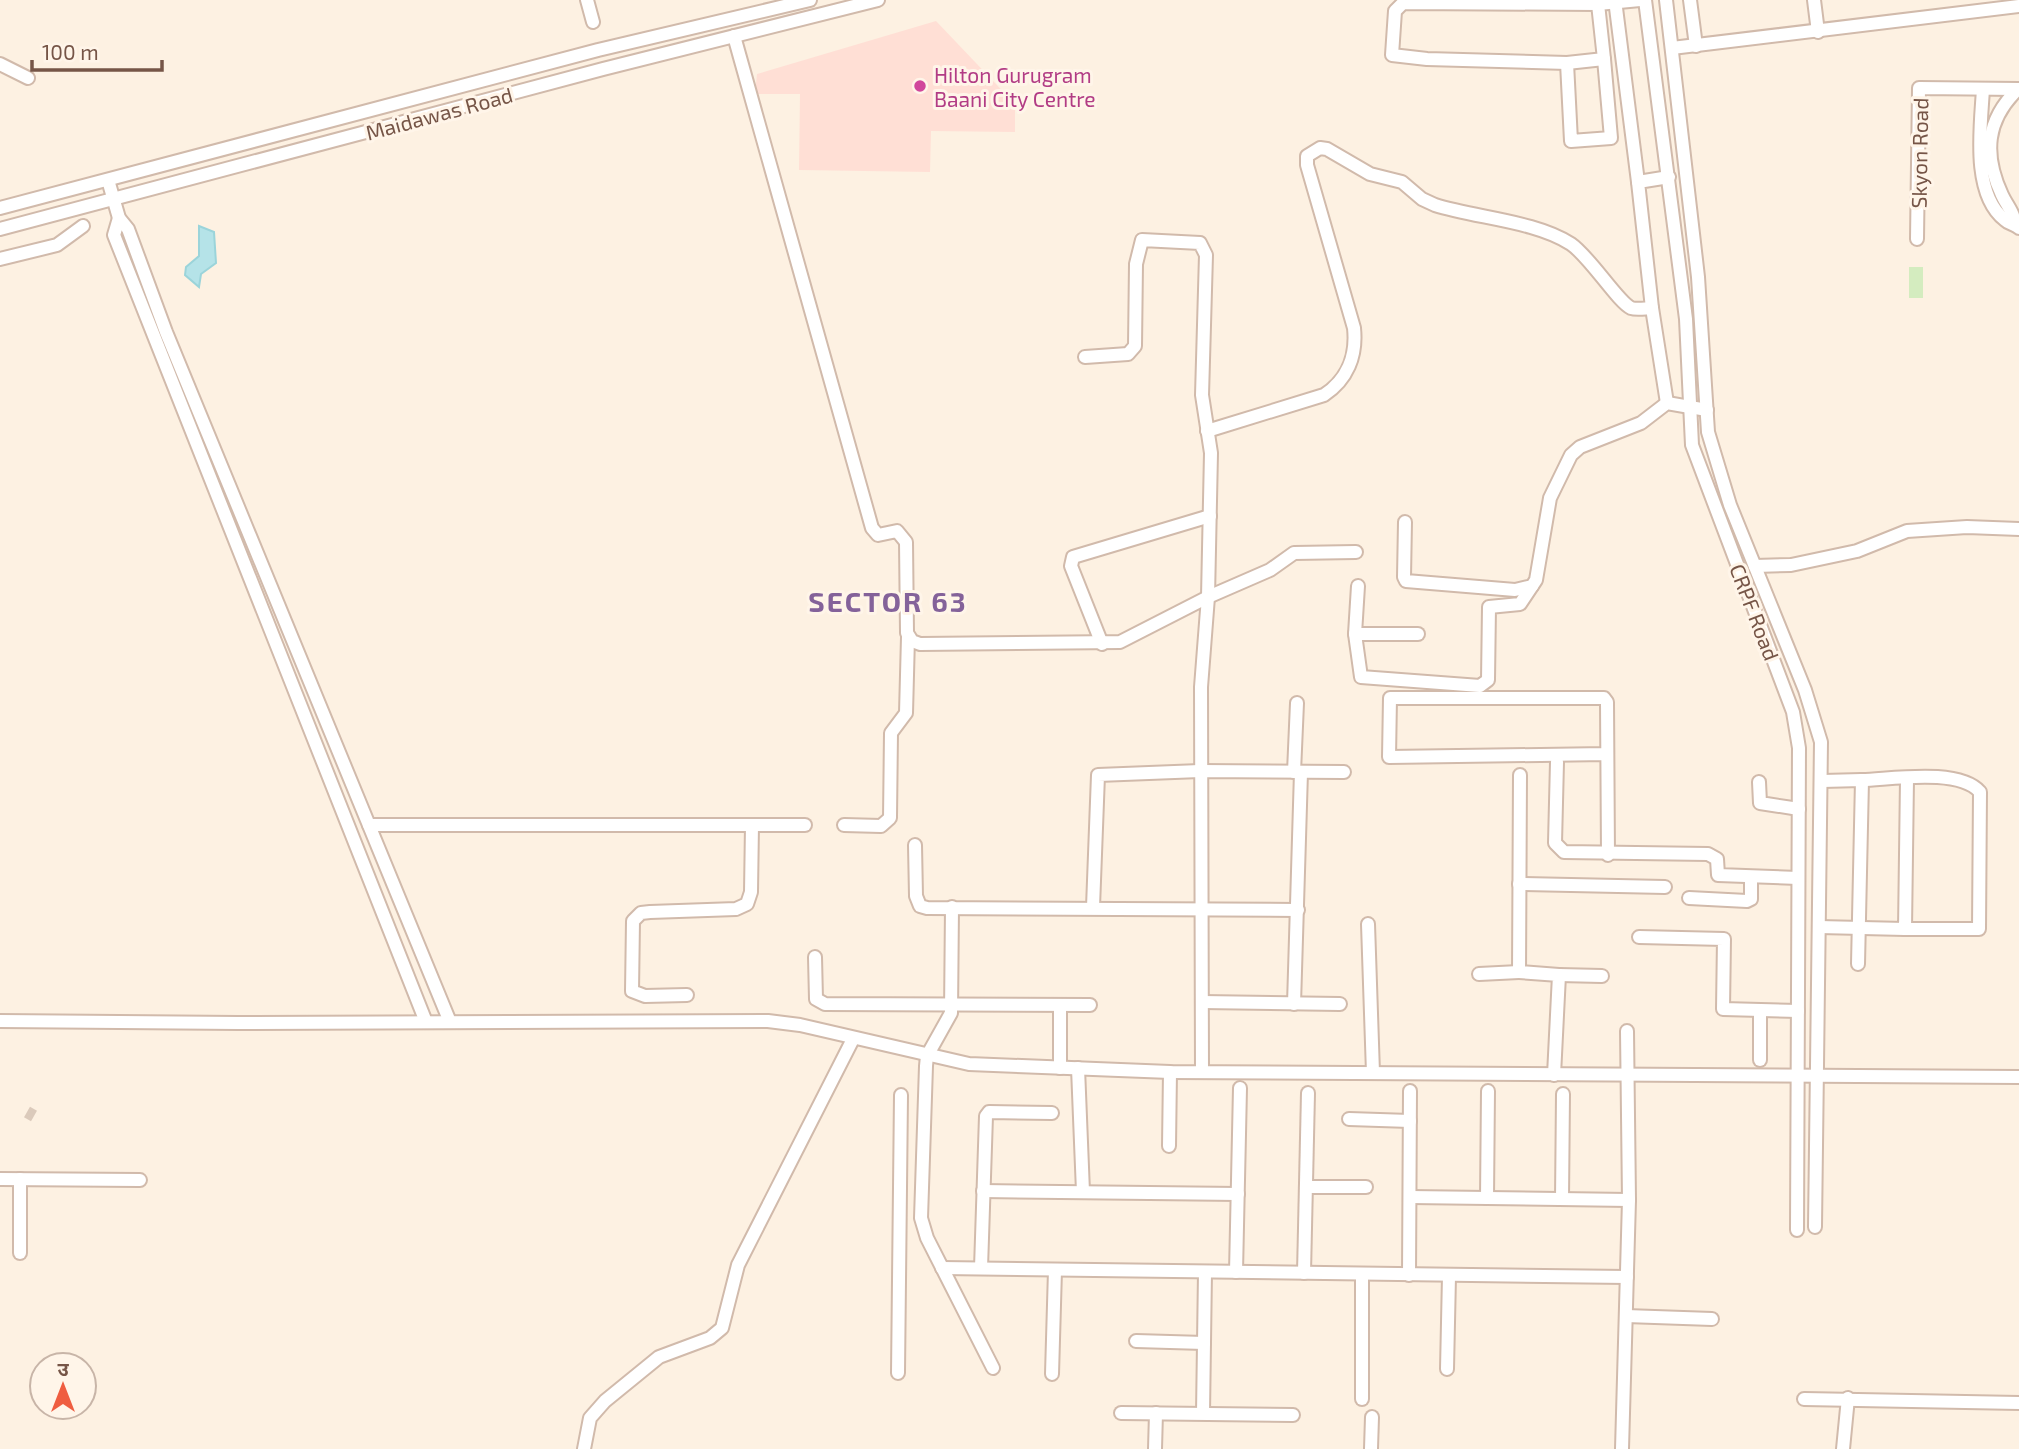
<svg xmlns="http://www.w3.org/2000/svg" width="2019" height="1449" viewBox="0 0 2019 1449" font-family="'Exo 2','Noto Sans Devanagari',sans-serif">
<rect width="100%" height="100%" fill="#fdf1e2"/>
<path fill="#ffdfd5" d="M936,21L1015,104V132L931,131L930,172L799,170L800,94H755L757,74Z"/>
<rect fill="#d4ecbf" x="1909" y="267" width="14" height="31"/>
<path fill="#b5e3e8" stroke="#9bd4da" stroke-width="2" d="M199,226L214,232L216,263L201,274L199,287L185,275L186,267L199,256Z"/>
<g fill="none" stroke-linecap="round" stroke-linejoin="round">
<path stroke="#dbcabb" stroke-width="12" stroke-dasharray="12 6" stroke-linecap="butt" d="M27,1112L34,1116"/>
<defs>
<g id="minor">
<path d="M587,0L593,22"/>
<path d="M1615,0L1638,182"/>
<path d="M1645,0L1686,319L1692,445L1793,712L1799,748L1797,1230"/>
<path d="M1666,0L1698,277L1708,432L1730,505L1805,690L1821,742L1815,1227"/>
<path d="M1690,0L1696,46"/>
<path d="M1814,0L1818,32"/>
<path d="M1598,4L1604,59L1567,63L1427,59L1392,55L1395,11L1403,3L1598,4L1640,0"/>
<path d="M734,36L872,528L878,535L897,531L906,542L907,633L912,641L920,644L1120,642L1208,597L1270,570L1294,553L1356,552"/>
<path d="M1672,48L2019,6"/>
<path d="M1567,63L1571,141L1611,138L1604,59"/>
<path d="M0,64L28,78"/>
<path d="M1983,89C1981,125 1971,194 2005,220C2009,224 2015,224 2019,228"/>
<path d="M108,180L119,218L128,229L166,332L450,1022"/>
<path d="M0,208L598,50L810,0"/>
<path d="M119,218L114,235L426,1022"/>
<path d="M2015,225C2014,212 2007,206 2002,195C1983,154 1986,120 2018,89"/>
<path d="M0,229L603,69L878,0"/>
<path d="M1917,239L1919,88L2019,89"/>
<path d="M0,259L57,245L83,226"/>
<path d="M1652,308L1667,403"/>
<path d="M1085,357L1128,354L1135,346L1136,264L1142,240L1200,243L1206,255L1202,395L1211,453L1208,597L1201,687L1202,1072"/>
<path d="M1207,431L1324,395C1347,380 1357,356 1354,328L1307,165V156L1320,148L1327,149L1370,174L1402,182L1422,199L1435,205C1476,218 1536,221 1571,244C1590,257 1618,302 1631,308C1637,310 1646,308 1652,308L1638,182L1669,177"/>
<path d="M1405,522L1404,577L1406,581L1515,590L1532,586L1536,580L1550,498L1571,455L1580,447L1641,423L1667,403L1707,410"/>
<path d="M1755,566L1791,565L1857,551L1907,531L1967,527L2019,529"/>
<path d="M1358,586L1355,634L1361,677L1480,686L1488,680L1489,607L1520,604L1532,586"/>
<path d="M1355,634H1418"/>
<path d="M1102,644L1071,566L1073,557L1210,516"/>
<path d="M1606,754L1389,757L1390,698H1604L1607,702L1608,855"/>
<path d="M1557,762L1555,843L1564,852L1708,854L1717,859L1718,875L1798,878"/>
<path d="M1294,772L1297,703"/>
<path d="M1520,775L1519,972L1559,975L1554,1075"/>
<path d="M1862,780C1893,779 1959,768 1980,792L1979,929H1905"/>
<path d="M1822,781L1862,780L1858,964"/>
<path d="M1759,782L1760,803L1799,809"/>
<path d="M369,825H805"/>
<path d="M844,825L881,826L890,818L891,733L906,713L908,637"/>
<path d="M915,845L916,896L920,906L927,908L1298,910"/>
<path d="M1519,884L1665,887"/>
<path d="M1689,898L1747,901L1751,899V878"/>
<path d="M952,907L951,1013L927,1056L926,1066L921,1218L927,1238L993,1368"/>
<path d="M1093,907L1098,775L1200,771L1344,772"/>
<path d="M1368,924L1373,1073"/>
<path d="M1819,927L1905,929L1907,779"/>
<path d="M1639,937L1724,939L1723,1009L1798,1011"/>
<path d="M815,957L816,999L825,1004L1090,1005"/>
<path d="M1479,974L1519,972"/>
<path d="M1559,975L1602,976"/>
<path d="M687,995L645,996L632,991L633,921L641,913L650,912L736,909L747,904L751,892L752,825"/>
<path d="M1202,1002L1340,1004"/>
<path d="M1294,1004L1301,772"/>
<path d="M1060,1006V1068"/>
<path d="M1760,1011V1060"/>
<path d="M0,1021L238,1023L768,1021L800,1025L969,1064L1170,1072L2019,1077"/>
<path d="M1078,1068L1083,1192"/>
<path d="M1349,1119L1410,1121"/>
<path d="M1169,1146L1170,1072"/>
<path d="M0,1179L140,1180"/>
<path d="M20,1179V1253"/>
<path d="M1306,1187H1366"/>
<path d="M983,1191L1238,1194"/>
<path d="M1410,1197L1629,1200"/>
<path d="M1487,1198L1488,1091"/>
<path d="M1562,1199L1563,1094"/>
<path d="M942,1268L1627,1277"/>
<path d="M981,1268L986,1116L989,1112L1052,1113"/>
<path d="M1236,1272L1240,1088"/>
<path d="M1304,1273L1308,1093"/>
<path d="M1409,1275L1410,1091"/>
<path d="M1626,1316L1712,1319"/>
<path d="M1136,1341L1204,1343"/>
<path d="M1447,1369L1449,1276"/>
<path d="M898,1373L901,1095"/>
<path d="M1052,1374L1055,1270"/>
<path d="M1362,1399V1274"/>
<path d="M1804,1399L2019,1403"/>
<path d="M1121,1413L1293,1415"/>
<path d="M1203,1413L1205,1272"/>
<path d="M584,1449L590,1418L605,1401L659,1357L710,1338L722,1328L738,1265L853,1039"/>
<path d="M1155,1449L1156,1413"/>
<path d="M1371,1449L1372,1417"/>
<path d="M1622,1449L1629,1200L1627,1031"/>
<path d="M1843,1449L1848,1398"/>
</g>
</defs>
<use href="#minor" stroke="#d1baab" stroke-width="16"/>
<use href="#minor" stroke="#fff" stroke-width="12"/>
</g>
<circle fill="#d1479c" stroke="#fff5e9" stroke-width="2.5" cx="920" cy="86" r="7"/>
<g text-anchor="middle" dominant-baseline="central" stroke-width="6" stroke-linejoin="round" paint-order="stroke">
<g font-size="21" fill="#b23c85" stroke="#fff5e9" text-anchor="start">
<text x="934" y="74">Hilton Gurugram<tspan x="934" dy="24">Baani City Centre</tspan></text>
</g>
<g font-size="21" fill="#765547" stroke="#fff5e9">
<text transform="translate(439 113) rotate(-15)">Maidawas Road</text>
<text transform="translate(1919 153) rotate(-89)">Skyon Road</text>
<text transform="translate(1755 612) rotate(69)">CRPF Road</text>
</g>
<g font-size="28" font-weight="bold" letter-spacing="2" fill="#84629a" stroke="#fff5e9">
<text x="888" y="601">SECTOR 63</text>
</g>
</g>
<g transform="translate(63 1386)"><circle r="33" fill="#fff5e9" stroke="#c8b5a8" stroke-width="2"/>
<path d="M0-5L12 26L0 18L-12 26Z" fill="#ef5d40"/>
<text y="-10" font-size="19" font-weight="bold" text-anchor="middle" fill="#765547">उ</text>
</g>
<path d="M32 60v10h130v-10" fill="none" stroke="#765547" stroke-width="3.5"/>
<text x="42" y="60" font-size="21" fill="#765547" stroke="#fff5e9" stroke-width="5" paint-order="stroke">100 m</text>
</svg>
